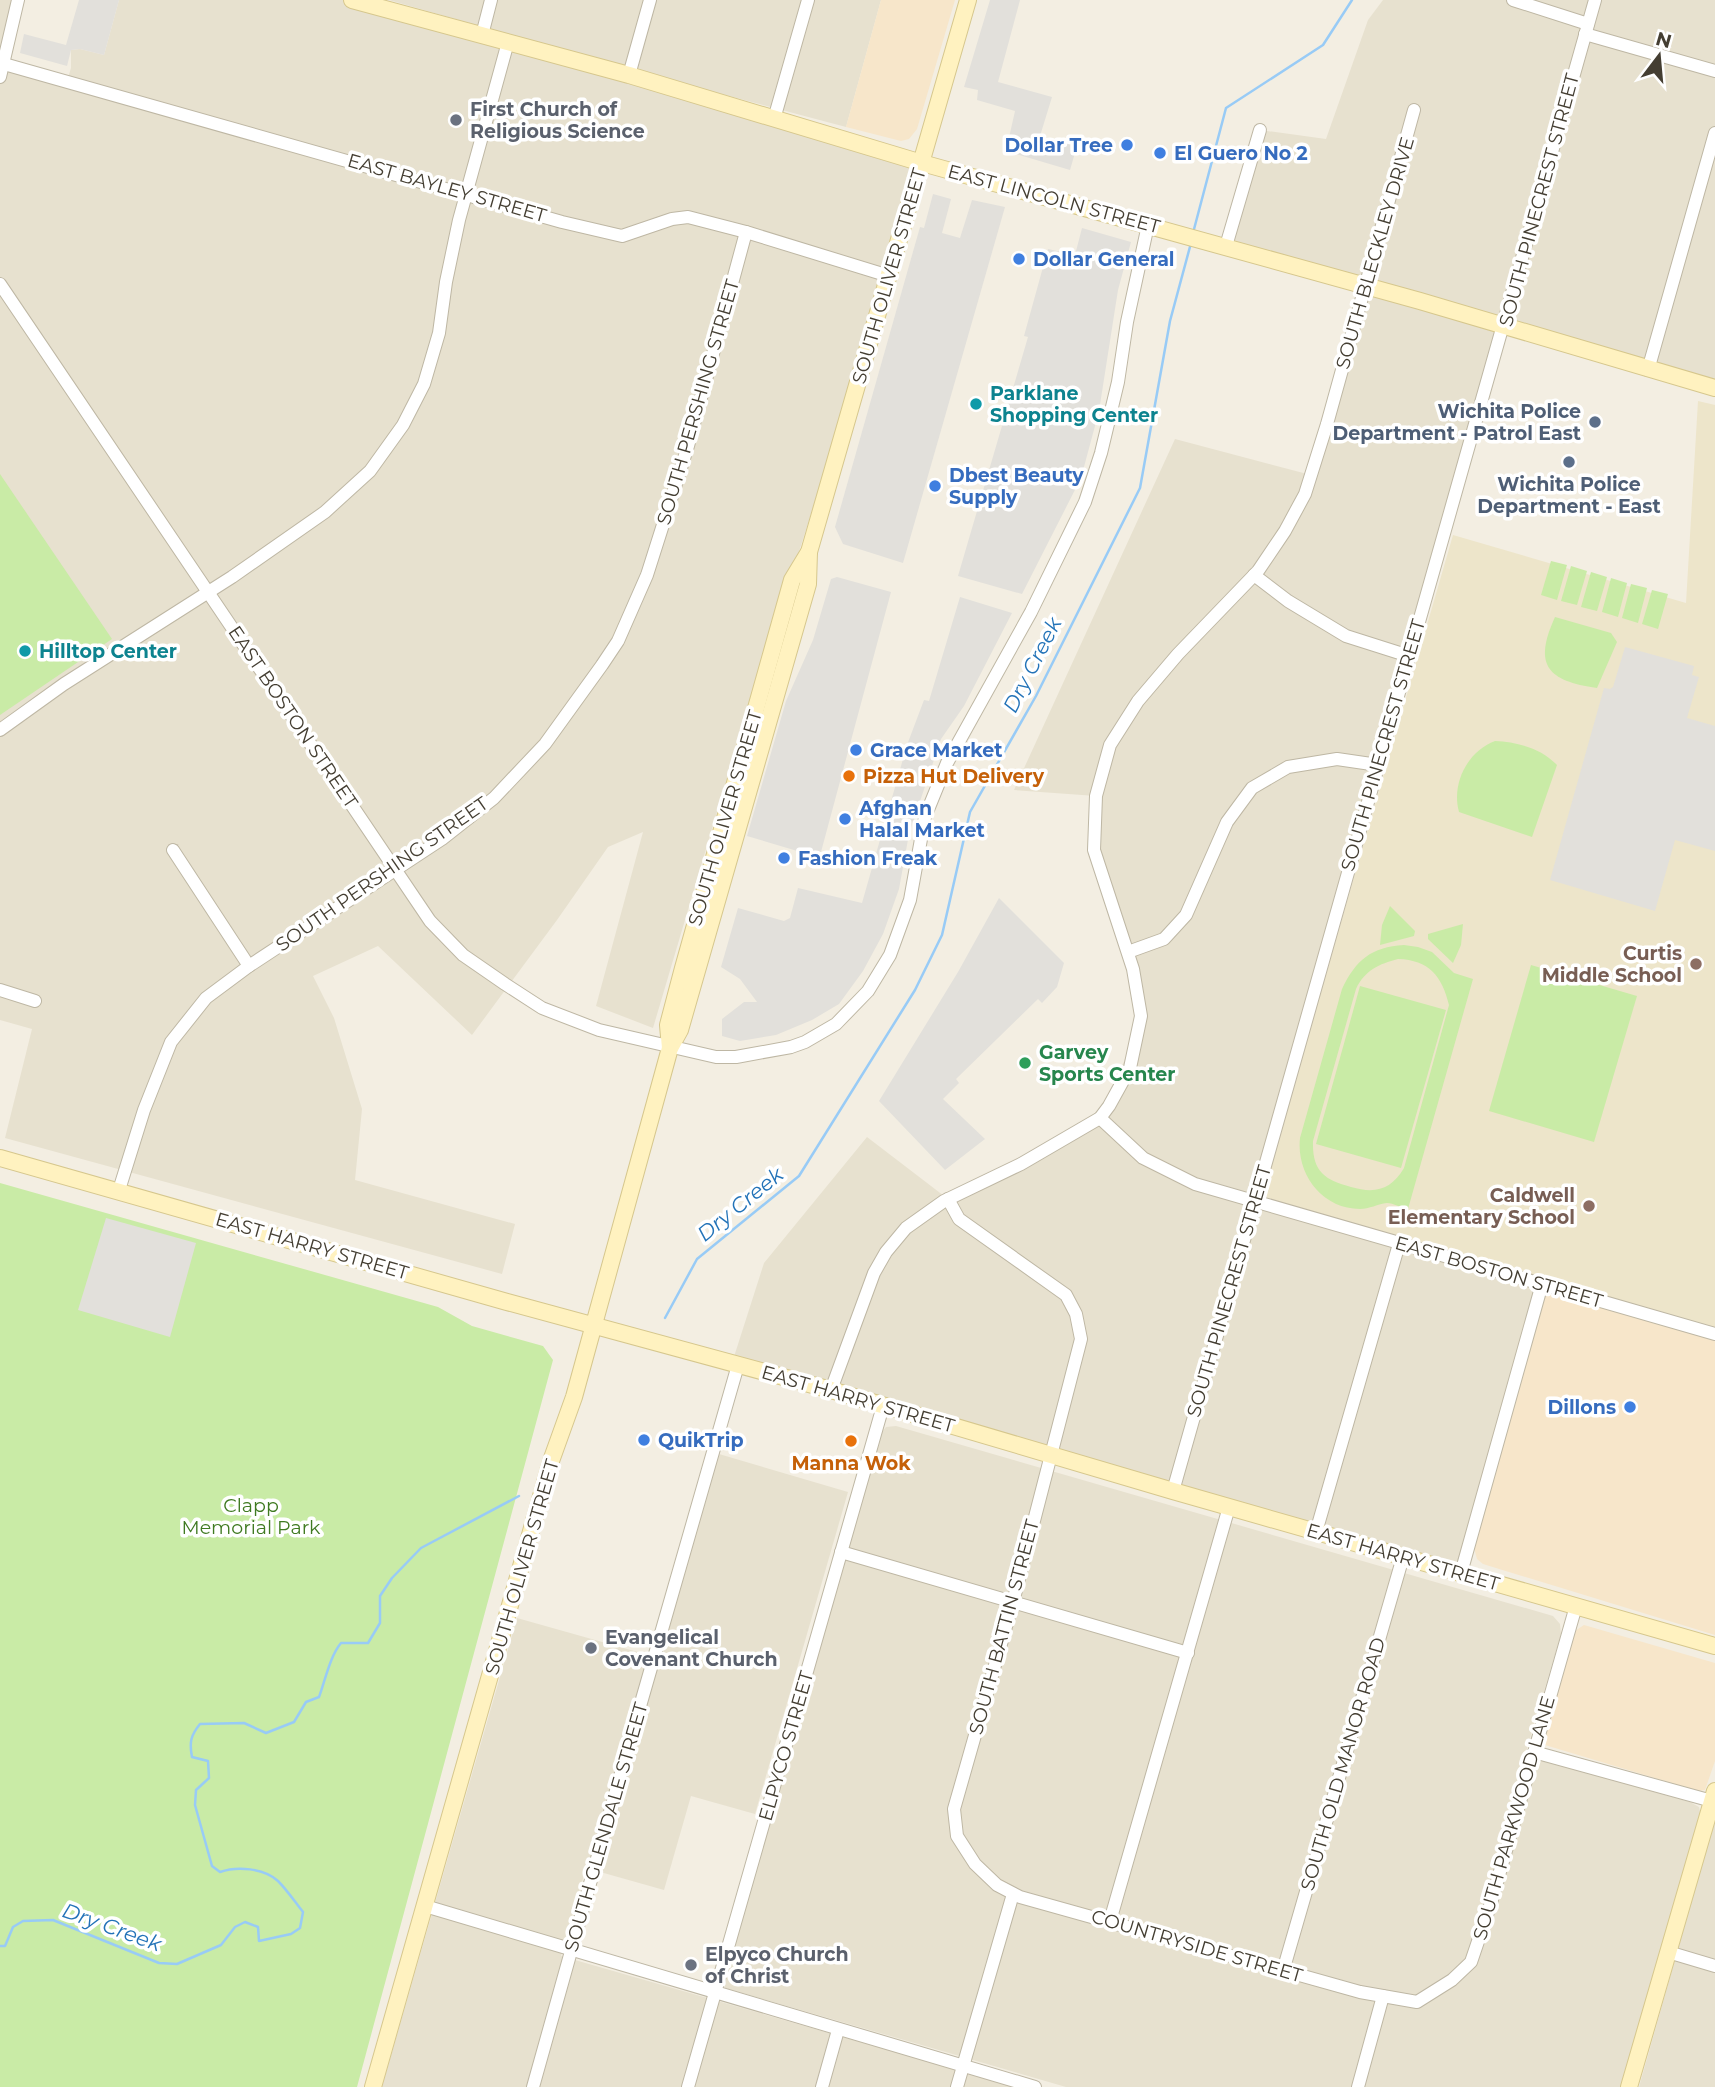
<svg xmlns="http://www.w3.org/2000/svg" width="1715" height="2087" viewBox="0 0 1715 2087" font-family="Montserrat,sans-serif">
<rect width="100%" height="100%" fill="#f3eee2"/>
<g fill="#e7e1cf">
<path d="M0,0H19L4,64L67,81L71,68V50L80,49L104,55L119,0H348L922,163L722,795L653,1028L596,1006L643,832L608,847L557,920L472,1035L378,946L313,976L334,1018L362,1109L355,1180L515,1224L502,1274L5,1138L32,1029L0,1020Z"/>
<path d="M389,0H881L846,127L654,76Z"/>
<path d="M1383,0H1715V379L1226,246L1260,130L1326,139L1368,20Z"/>
<path d="M1366,286L1504,326L1255,1201L1542,1284L1461,1573L732,1363L764,1263L867,1137L948,1199L1100,1117L1138,1029L1133,969L1089,854L1096,796L1014,790L1175,439L1311,475Z"/>
<path d="M896,1426L1553,1616L1560,1624L1561,1634L1525,1755L1690,1802L1699,1807L1701,1815L1623,2087H1066L725,1988L724,1981L881,1433L886,1427Z"/>
<path d="M719,1454L848,1492L755,1814L691,1796L664,1890L586,1868L561,1956L1017,2087H382L517,1618L659,1658Z"/>
<path d="M1715,1819V2087H1639Z"/>
</g>
<g fill="#f7e6ca">
<path d="M881,0H955L917,129L909,139L901,141L846,127Z"/>
<path d="M1549,1293H1556L1715,1339V1635L1483,1564L1477,1559L1474,1548L1545,1297Z"/>
<path d="M1584,1625L1715,1663V1761L1705,1790L1698,1791L1545,1745V1733L1575,1631Z"/>
</g>
<path fill="#ede5ca" d="M1698,401L1715,405V1328L1274,1202L1266,1197L1263,1192L1453,535L1686,603Z"/>
<g fill="#c9eba6" fill-rule="evenodd">
<path d="M0,474L112,639L0,715Z"/>
<path d="M1551,561L1567,565L1557,600L1541,595Z"/>
<path d="M1571,566L1587,571L1577,605L1561,601Z"/>
<path d="M1591,572L1607,577L1597,611L1581,607Z"/>
<path d="M1611,578L1627,583L1618,617L1602,612Z"/>
<path d="M1631,584L1647,588L1638,623L1622,618Z"/>
<path d="M1652,590L1668,594L1658,629L1642,624Z"/>
<path d="M1555,617L1611,633L1617,642L1597,688C1547,681 1533,665 1555,617Z"/>
<path d="M1495,741C1517,742 1541,748 1557,765L1532,837L1459,812C1451,783 1468,751 1495,741Z"/>
<path d="M1390,906L1415,931L1414,936L1380,945L1382,925Z"/>
<path d="M1463,924L1461,945L1453,963L1428,939V934Z"/>
<path d="M1404,945L1418,947L1432,952L1454,973L1473,979L1408,1209C1402,1208 1393,1203 1387,1203C1378,1204 1369,1209 1360,1209C1322,1209 1296,1174 1300,1138L1342,989C1356,960 1371,947 1404,945ZM1398,959C1429,960 1442,976 1449,1005L1404,1168C1391,1190 1375,1194 1351,1187C1324,1180 1312,1171 1313,1141L1356,989C1365,970 1379,964 1398,959Z"/>
<path d="M1531,965L1637,996L1594,1142L1489,1111Z"/>
<path d="M1360,986L1446,1010L1401,1168L1316,1144Z"/>
<path d="M0,1183L438,1307L472,1326L543,1346L553,1360L357,2087H0Z"/>
</g>
<g fill="#e2e0db">
<path d="M79,0H119L104,55L80,49L71,50L67,66L20,53L24,34L66,45Z"/>
<path d="M990,0H1020L998,82L1052,97L1040,136L1077,146L1070,170L1006,151L1015,111L977,100L978,90L964,87Z"/>
<path d="M933,194L951,199L942,233L960,238L972,200L1005,207L903,563L843,544L835,527L920,227L924,228Z"/>
<path d="M1082,228L1131,242L1118,290L1099,411L1081,478L1022,594L958,576L1028,337L1024,336L1048,249L1075,255Z"/>
<path d="M837,577L891,592L821,852L815,851L814,856L747,836L786,701L813,640L831,579Z"/>
<path d="M960,597L1012,613L964,706L941,739L909,834L899,889L883,934L863,971L839,1004L812,1020L776,1035L740,1041L722,1036V1019L744,1002H757L740,979L721,967L738,908L784,921L790,918L798,888L862,903L907,745L924,700L929,701Z"/>
<path d="M1625,647L1694,666L1692,675L1699,677L1687,718L1715,726V851L1675,840L1655,911L1550,880L1604,688L1610,689L1613,687Z"/>
<path d="M999,898L1064,963L1057,987L1042,1003L1038,999L956,1079L959,1083L943,1099L985,1139L945,1170L879,1101L958,972Z"/>
<path d="M106,1218L196,1243L170,1337L78,1310Z"/>
</g>
<g fill="none" stroke-linecap="round" stroke-linejoin="round">
<g stroke="#98cbf6" stroke-width="2.5">
<path d="M1193,233L1226,108L1323,45L1352,0"/>
<path d="M665,1318L697,1259L799,1176L915,990L942,935L970,812L1036,696L1140,488L1170,321L1191,243"/>
<path d="M0,1946H5L13,1927L23,1921L53,1920L159,1963L177,1964L221,1945L235,1927L245,1922L258,1927L259,1941L291,1934L300,1928L303,1912C295,1902 287,1890 278,1881C264,1868 237,1866 220,1872L212,1866L195,1805L196,1790L209,1778L208,1761L192,1757C189,1742 191,1735 200,1724L244,1723L266,1733L294,1722L306,1702L319,1697C325,1681 330,1656 341,1643H368L380,1623V1596L392,1578L421,1548L519,1496"/>
</g>
<defs>
<g id="street">
<path d="M1513,0L1588,24"/>
<path d="M1585,34L1715,71"/>
<path d="M482,35L491,0"/>
<path d="M4,64L562,222L622,236L672,219L688,217L746,232L889,276"/>
<path d="M629,75L650,0"/>
<path d="M0,77L18,0"/>
<path d="M774,119L808,0"/>
<path d="M1226,246L1260,130"/>
<path d="M0,284L430,921L463,955L505,984L542,1008L599,1030L716,1057H736L791,1047L805,1042L836,1024L868,991L890,955L910,900L925,817L947,763L1031,612L1085,502L1101,453L1118,382L1127,322L1148,225"/>
<path d="M1648,370L1715,133"/>
<path d="M1254,575L1288,601L1346,636L1409,656"/>
<path d="M0,730L64,684L232,577L325,512L370,471L403,425L424,384L439,333L446,282L459,220L508,42"/>
<path d="M173,850L249,966"/>
<path d="M1128,952L1164,939L1186,915L1227,822L1252,788L1288,767L1337,759L1378,765"/>
<path d="M0,990L35,1001"/>
<path d="M1100,1118L1143,1158L1195,1184L1715,1334"/>
<path d="M119,1190L144,1110L171,1042L206,998L249,966L442,839L494,798L545,744L602,665L618,641L647,575L688,446L746,232"/>
<path d="M948,1199L959,1219L1066,1295L1076,1314L1081,1339L1013,1602L954,1809L957,1836L975,1864L997,1885L1020,1897L1360,1992L1417,2002L1452,1980L1471,1962L1491,1903L1576,1606"/>
<path d="M831,1390L874,1273L886,1252L906,1228L944,1201L1021,1164L1100,1118L1109,1106L1130,1068L1141,1016L1133,969L1094,850L1096,796L1110,745L1138,701L1178,654L1258,571L1285,531L1305,494L1327,424L1414,110"/>
<path d="M1173,1491L1595,0"/>
<path d="M1316,1532L1399,1244"/>
<path d="M841,1552L1188,1653"/>
<path d="M1461,1573L1542,1284"/>
<path d="M1534,1752L1712,1801"/>
<path d="M425,1906L1035,2087"/>
<path d="M1110,1921L1229,1507"/>
<path d="M1668,1952L1715,1966"/>
<path d="M1283,1971L1403,1557"/>
<path d="M533,2087L628,1748L738,1365"/>
<path d="M688,2087L883,1406"/>
<path d="M822,2087L838,2030"/>
<path d="M957,2087L1013,1894"/>
<path d="M1358,2087L1383,1996"/>
</g>
<g id="secondary">
<path d="M352,0L629,75L922,163L1420,301L1715,388"/>
<path d="M670,1048L668,1025L683,968L792,580L809,552L968,0"/>
<path d="M0,1158L507,1302L831,1390L1173,1491L1715,1646"/>
<path d="M373,2087L551,1461L574,1397L670,1048L680,1030L808,584L809,552"/>
<path d="M1629,2087L1715,1791"/>
</g>
</defs>
<use href="#street" stroke="#beb7a4" stroke-width="14"/>
<use href="#secondary" stroke="#d6c78d" stroke-width="18"/>
<use href="#street" stroke="#fff" stroke-width="12"/>
<use href="#secondary" stroke="#fff2c0" stroke-width="16"/>
</g>
<g fill="#6b7280" stroke="#fff" stroke-width="2.5">
<circle cx="456" cy="120" r="7"/>
<circle cx="591" cy="1648" r="7"/>
<circle cx="691" cy="1965" r="7"/>
</g>
<g fill="#3f7fe0" stroke="#fff" stroke-width="2.5">
<circle cx="1127" cy="145" r="7"/>
<circle cx="1160" cy="153" r="7"/>
<circle cx="1019" cy="259" r="7"/>
<circle cx="935" cy="486" r="7"/>
<circle cx="856" cy="750" r="7"/>
<circle cx="845" cy="819" r="7"/>
<circle cx="784" cy="858" r="7"/>
<circle cx="1630" cy="1407" r="7"/>
<circle cx="644" cy="1440" r="7"/>
</g>
<g fill="#0f9aa8" stroke="#fff" stroke-width="2.5">
<circle cx="976" cy="404" r="7"/>
<circle cx="25" cy="651" r="7"/>
</g>
<g fill="#5c6f8a" stroke="#fff" stroke-width="2.5">
<circle cx="1595" cy="422" r="7"/>
<circle cx="1569" cy="462" r="7"/>
</g>
<g fill="#e8710a" stroke="#fff" stroke-width="2.5">
<circle cx="849" cy="776" r="7"/>
<circle cx="851" cy="1441" r="7"/>
</g>
<g fill="#8d6e63" stroke="#fff" stroke-width="2.5">
<circle cx="1696" cy="964" r="7"/>
<circle cx="1589" cy="1206" r="7"/>
</g>
<circle fill="#2e9e5b" stroke="#fff" stroke-width="2.5" cx="1025" cy="1063" r="7"/>
<g text-anchor="middle" dominant-baseline="central" stroke-width="7" stroke-linejoin="round" paint-order="stroke">
<g font-size="19" font-weight="bold" fill="#5b616d" stroke="#fff" text-anchor="start">
<text x="470" y="109">First Church of<tspan x="470" dy="22">Religious Science</tspan></text>
<text x="605" y="1637">Evangelical<tspan x="605" dy="22">Covenant Church</tspan></text>
<text x="705" y="1954">Elpyco Church<tspan x="705" dy="22">of Christ</tspan></text>
</g>
<g font-size="19" font-weight="bold" fill="#366cbe" stroke="#fff" text-anchor="start">
<text x="1113" y="145" text-anchor="end">Dollar Tree</text>
<text x="1174" y="153">El Guero No 2</text>
<text x="1033" y="259">Dollar General</text>
<text x="949" y="475">Dbest Beauty<tspan x="949" dy="22">Supply</tspan></text>
<text x="870" y="750">Grace Market</text>
<text x="859" y="808">Afghan<tspan x="859" dy="22">Halal Market</tspan></text>
<text x="798" y="858">Fashion Freak</text>
<text x="1616" y="1407" text-anchor="end">Dillons</text>
<text x="658" y="1440">QuikTrip</text>
</g>
<g font-size="19" fill="#443e32" stroke="#fff">
<text transform="translate(447 188) rotate(16)">EAST BAYLEY STREET</text>
<text transform="translate(1054 199) rotate(15)">EAST LINCOLN STREET</text>
<text transform="translate(1539 200) rotate(-75)">SOUTH PINECREST STREET</text>
<text transform="translate(1375 253) rotate(-74)">SOUTH BLECKLEY DRIVE</text>
<text transform="translate(889 276) rotate(-74)">SOUTH OLIVER STREET</text>
<text transform="translate(698 402) rotate(-74)">SOUTH PERSHING STREET</text>
<text transform="translate(293 717) rotate(56)">EAST BOSTON STREET</text>
<text transform="translate(1383 745) rotate(-74)">SOUTH PINECREST STREET</text>
<text transform="translate(725 818) rotate(-74)">SOUTH OLIVER STREET</text>
<text transform="translate(382 874) rotate(-35)">SOUTH PERSHING STREET</text>
<text transform="translate(312 1246) rotate(16)">EAST HARRY STREET</text>
<text transform="translate(1499 1272) rotate(16)">EAST BOSTON STREET</text>
<text transform="translate(1229 1291) rotate(-74)">SOUTH PINECREST STREET</text>
<text transform="translate(858 1399) rotate(16)">EAST HARRY STREET</text>
<text transform="translate(1403 1557) rotate(16)">EAST HARRY STREET</text>
<text transform="translate(522 1567) rotate(-74)">SOUTH OLIVER STREET</text>
<text transform="translate(1004 1627) rotate(-75)">SOUTH BATTIN STREET</text>
<text transform="translate(786 1746) rotate(-74)">ELPYCO STREET</text>
<text transform="translate(1343 1764) rotate(-74)">SOUTH OLD MANOR ROAD</text>
<text transform="translate(1514 1818) rotate(-74)">SOUTH PARKWOOD LANE</text>
<text transform="translate(606 1827) rotate(-74)">SOUTH GLENDALE STREET</text>
<text transform="translate(1197 1946) rotate(16)">COUNTRYSIDE STREET</text>
</g>
<g font-size="19" font-weight="bold" fill="#0d838f" stroke="#fff" text-anchor="start">
<text x="990" y="393">Parklane<tspan x="990" dy="22">Shopping Center</tspan></text>
<text x="39" y="651">Hilltop Center</text>
</g>
<g font-size="19" font-weight="bold" fill="#4e5e75" stroke="#fff" text-anchor="end">
<text x="1581" y="411">Wichita Police<tspan x="1581" dy="22">Department - Patrol East</tspan></text>
<text x="1569" y="484" text-anchor="middle">Wichita Police<tspan x="1569" dy="22">Department - East</tspan></text>
</g>
<g font-size="19" font-weight="bold" fill="#c56008" stroke="#fff" text-anchor="start">
<text x="863" y="776">Pizza Hut Delivery</text>
<text x="851" y="1463" text-anchor="middle">Manna Wok</text>
</g>
<g font-size="19" font-weight="bold" fill="#785e54" stroke="#fff" text-anchor="end">
<text x="1682" y="953">Curtis<tspan x="1682" dy="22">Middle School</tspan></text>
<text x="1575" y="1195">Caldwell<tspan x="1575" dy="22">Elementary School</tspan></text>
</g>
<g font-size="19" font-weight="bold" fill="#27864d" stroke="#fff" text-anchor="start">
<text x="1039" y="1052">Garvey<tspan x="1039" dy="22">Sports Center</tspan></text>
</g>
<g font-size="19" fill="#3f7a21" stroke="#fff">
<text x="251" y="1505">Clapp<tspan x="251" dy="22">Memorial Park</tspan></text>
</g>
<g font-size="21" font-style="italic" fill="#2373b8" stroke="#fff">
<text transform="translate(1032 665) rotate(-63)">Dry Creek</text>
<text transform="translate(740 1204) rotate(-39)">Dry Creek</text>
<text transform="translate(112 1927) rotate(20)">Dry Creek</text>
</g>
</g>
<g transform="translate(1659 56) rotate(16)" stroke="#ffffff" stroke-width="5" paint-order="stroke">
<path d="M0-5L12 26L0 18L-12 26Z" fill="#443e32"/>
<text y="-10" font-size="19" font-weight="bold" text-anchor="middle" fill="#443e32">N</text>
</g>
</svg>
